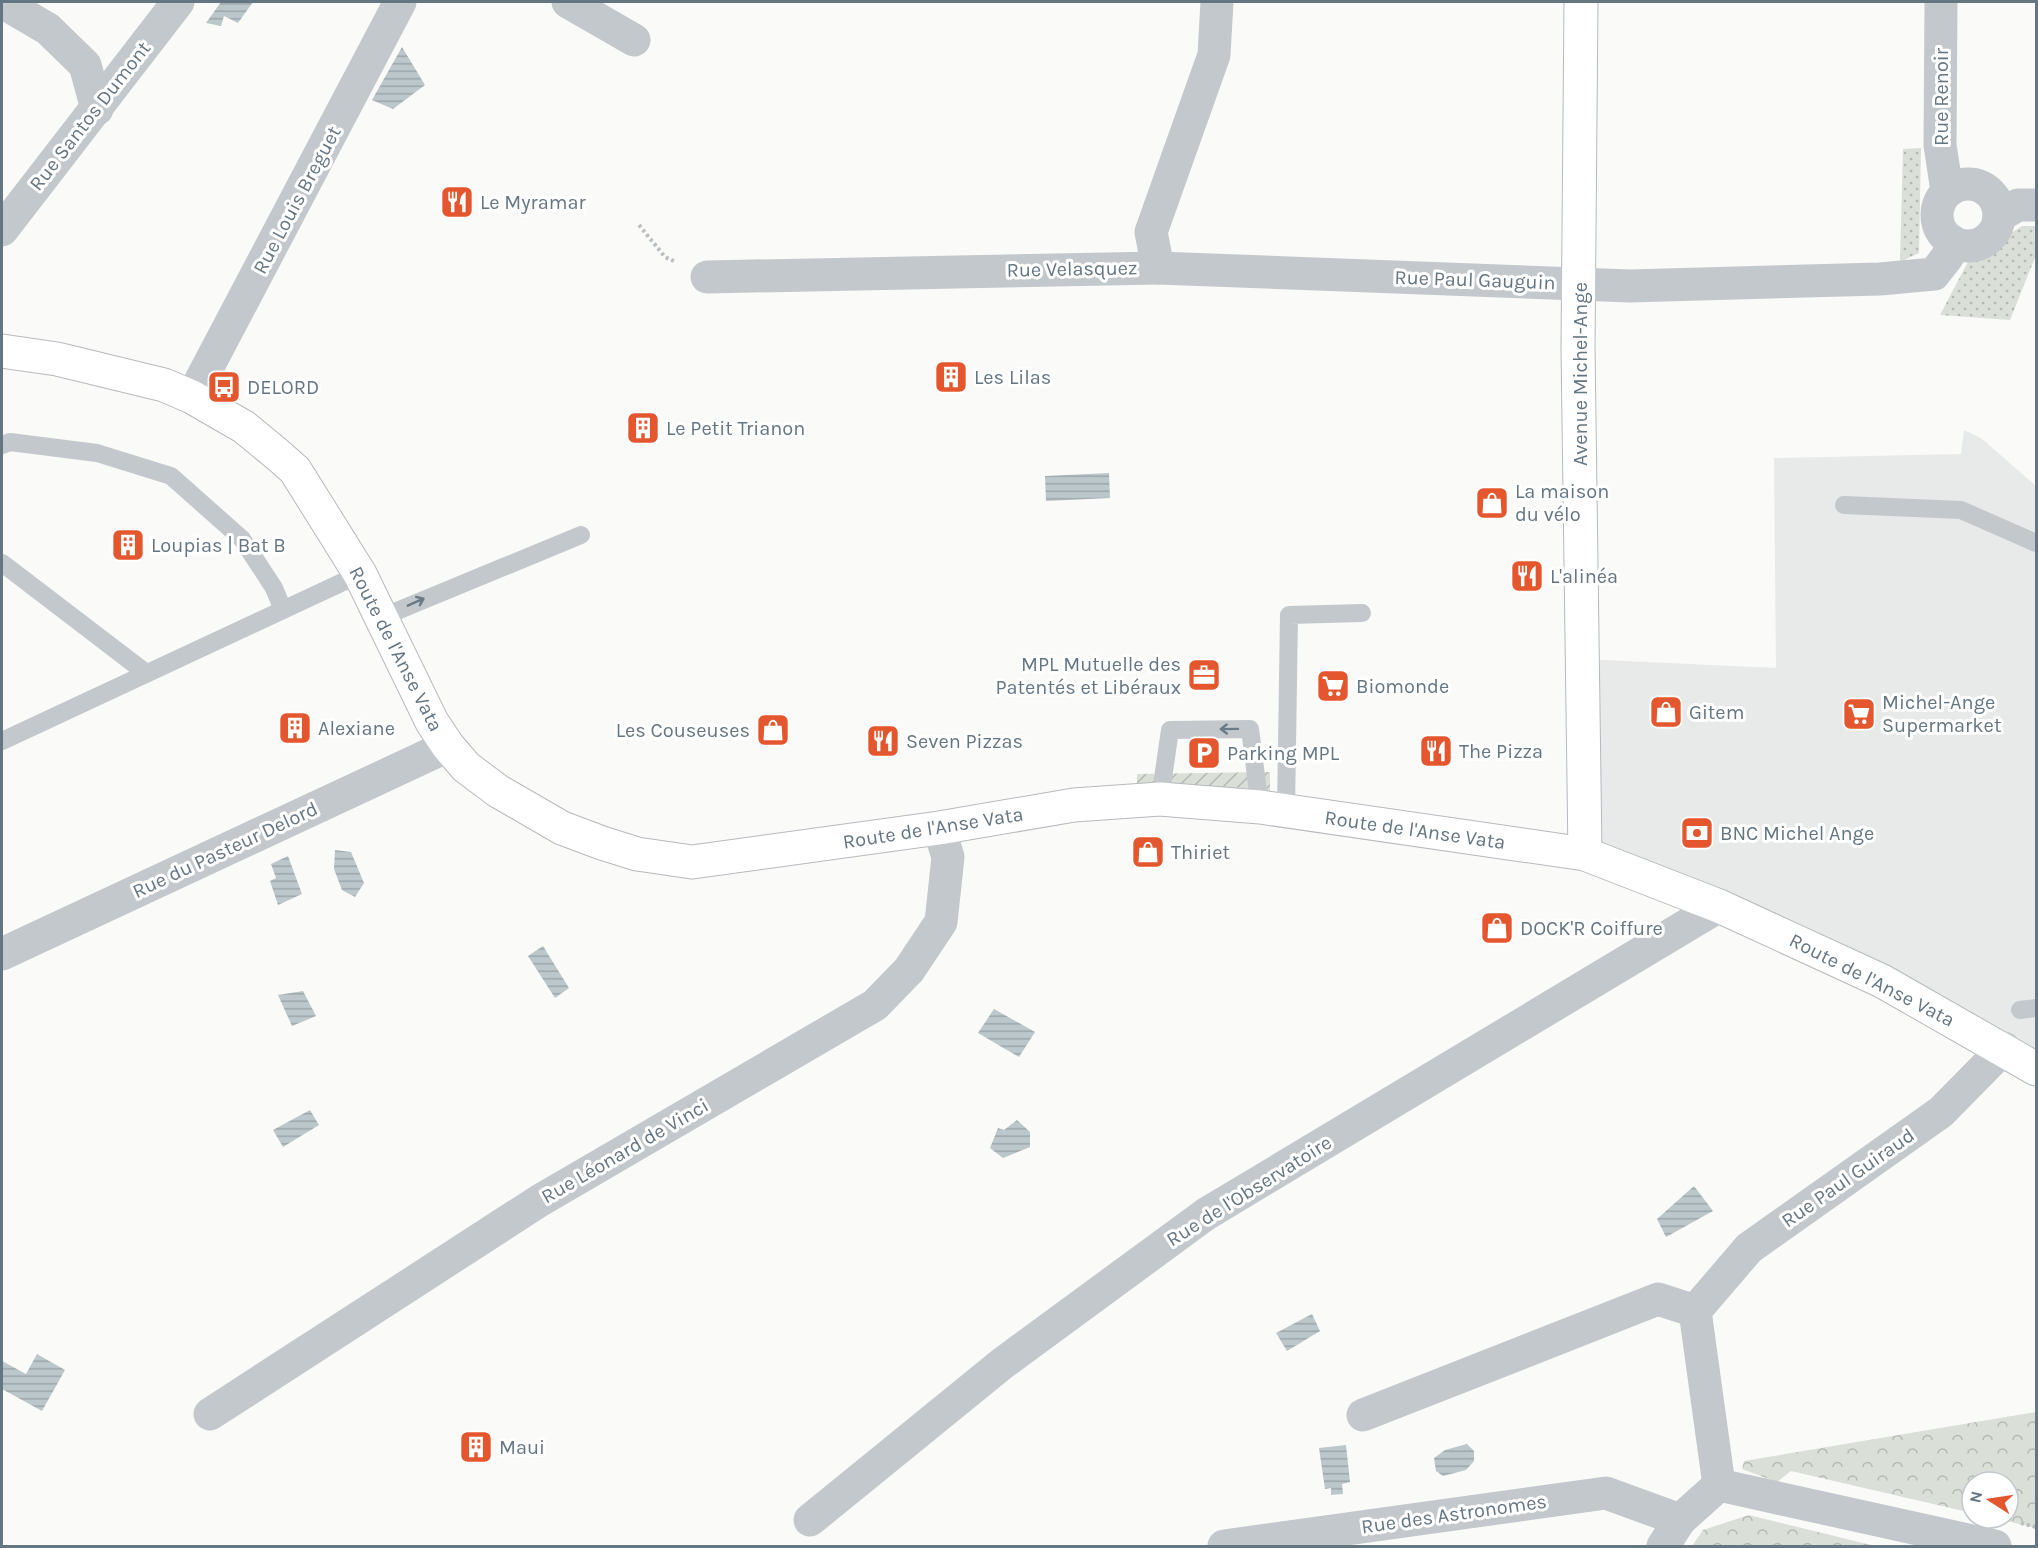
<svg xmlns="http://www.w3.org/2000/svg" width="2038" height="1548" viewBox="0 0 2038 1548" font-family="Karla,sans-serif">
<defs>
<pattern id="grass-dots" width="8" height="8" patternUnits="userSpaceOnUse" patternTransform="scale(1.5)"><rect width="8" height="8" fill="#dadfd7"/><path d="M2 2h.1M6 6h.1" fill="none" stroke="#b4b9b4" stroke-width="1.8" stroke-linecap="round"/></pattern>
<pattern id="forest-crowns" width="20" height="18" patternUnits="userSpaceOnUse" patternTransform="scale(1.5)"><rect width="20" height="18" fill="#dadfd7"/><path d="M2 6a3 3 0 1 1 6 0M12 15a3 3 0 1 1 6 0" fill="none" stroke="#b4b9b4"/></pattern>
<pattern id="garden-furrows" width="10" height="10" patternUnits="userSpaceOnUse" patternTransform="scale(1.5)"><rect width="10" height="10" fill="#dadfd7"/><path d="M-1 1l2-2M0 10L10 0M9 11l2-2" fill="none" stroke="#b4b9b4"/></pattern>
<pattern id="water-rules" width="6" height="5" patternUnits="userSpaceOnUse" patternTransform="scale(1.5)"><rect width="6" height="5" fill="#bbc7cb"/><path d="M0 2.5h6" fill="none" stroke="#9ca6aa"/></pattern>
</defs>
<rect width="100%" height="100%" fill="#fafaf8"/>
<path fill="#e8e9e9" d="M1964,430L1981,438L2036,486V1069L1585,854L1582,659L1776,668L1774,458L1961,454Z"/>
<g fill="url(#grass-dots)">
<path d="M1921,148L1919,253L1900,262L1903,149Z"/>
<path d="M2022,226H2036V255L2010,320L1940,315L1969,260Z"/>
</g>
<g fill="url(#forest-crowns)">
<path d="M2036,1412V1528L1994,1518H2008V1482H1972V1513L1791,1471L1777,1482L1742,1469L1744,1461Z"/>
<path d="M1749,1515L1875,1546H1692L1703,1530Z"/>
</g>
<path fill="url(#garden-furrows)" d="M1270,772V796L1137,788V774Z"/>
<g fill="url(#water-rules)">
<path d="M221,2H253L238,23L224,16L221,26L206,23Z"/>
<path d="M402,47L425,85L393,109L372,100Z"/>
<path d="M1109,473L1110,498L1046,501L1045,476Z"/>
<path d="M335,850L351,852L364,883L355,897L342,890L334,869Z"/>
<path d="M288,856L302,894L278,905L270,881L276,878L271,864Z"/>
<path d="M543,946L569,988L555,998L528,956Z"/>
<path d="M303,991L316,1016L292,1026L278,995Z"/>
<path d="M994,1009L1035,1032L1019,1057L978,1033Z"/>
<path d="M310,1110L319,1125L283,1147L273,1130Z"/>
<path d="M1017,1120L1030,1132V1147L1003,1158L990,1148L998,1128L1004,1130Z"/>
<path d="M1694,1186L1713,1211L1666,1237L1657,1219Z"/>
<path d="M1312,1314L1320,1331L1287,1351L1276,1333Z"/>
<path d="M37,1354L65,1370L42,1411L2,1389V1361L26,1374Z"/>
<path d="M1467,1444L1474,1451V1461L1466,1470L1443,1476L1436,1471L1434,1458L1445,1450Z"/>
<path d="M1346,1445L1350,1482L1342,1484L1343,1494L1331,1495V1488L1325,1489L1319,1448Z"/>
</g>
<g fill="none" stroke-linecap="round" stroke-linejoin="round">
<defs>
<path id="secondary" d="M1581,2L1578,347L1585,854"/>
<path id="primary" d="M2,351L57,359L164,385L192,397L244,427L278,455L295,470L360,574L432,722L448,746L466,767L498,791L562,828L602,843L637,854L692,862L939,828L1074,805L1160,799L1260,807L1585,854L1719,906L1882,981L2036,1069"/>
</defs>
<use href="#secondary" stroke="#b3babf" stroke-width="35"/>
<use href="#primary" stroke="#b5babe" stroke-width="35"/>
<g stroke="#bbbfc2" stroke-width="4" stroke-dasharray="3 3" stroke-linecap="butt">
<path d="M639,225L665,257L676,262"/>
<path d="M2021,1523L2036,1527"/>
</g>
<g stroke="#c3c8cc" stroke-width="18">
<path d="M2,445L10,442L97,453L171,476L242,539L274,588L283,610"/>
<path d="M1844,505L1961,510L2036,543"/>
<path d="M2,563L146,673"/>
<path d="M380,618L581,535"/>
<path d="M2,741L360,574"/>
<path d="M1160,799L1170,730L1250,729L1260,807"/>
<path d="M1286,811L1289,615L1362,613"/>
<path d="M2020,1010L2036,1008"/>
</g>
<g stroke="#c3c8cc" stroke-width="33">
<path d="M2,2L48,29L85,65L97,109"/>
<path d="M568,2L634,40"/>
<path d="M1941,2L1940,145L1947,191"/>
<circle cx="1968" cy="215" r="31"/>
<path d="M1999,216L2018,205H2036"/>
<path d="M2,230L178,2"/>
<path d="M1158,268L1630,286L1880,279L1934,274L1948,256L1952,241"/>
<path d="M707,277L1158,268L1151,232L1214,55L1217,2"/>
<path d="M192,397L400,2"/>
<path d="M2,954L448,746"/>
<path d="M210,1414L539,1201L875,1005L909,970L941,922L948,857L939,828"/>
<path d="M1363,1415L1658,1299L1695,1311"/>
<path d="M1719,1485L1695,1311L1749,1248L1941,1112L2004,1048"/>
<path d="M810,1520L1003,1363L1206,1214L1719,906"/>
<path d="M1224,1546L1606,1493L1680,1520"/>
<path d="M1663,1546L1680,1520L1719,1485L1995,1546"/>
</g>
<use href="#secondary" stroke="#fff" stroke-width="33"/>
<use href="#primary" stroke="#fff" stroke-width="33"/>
</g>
<defs><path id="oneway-shaft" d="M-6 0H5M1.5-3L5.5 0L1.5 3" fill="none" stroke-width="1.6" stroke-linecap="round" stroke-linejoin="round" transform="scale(1.5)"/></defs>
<g stroke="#6a7a87">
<use href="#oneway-shaft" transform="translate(416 602) rotate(-24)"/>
<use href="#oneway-shaft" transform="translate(1229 729) rotate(179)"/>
</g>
<defs>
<symbol id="restaurant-square" viewBox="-11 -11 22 22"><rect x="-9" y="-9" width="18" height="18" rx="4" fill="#e4572e" stroke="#fff"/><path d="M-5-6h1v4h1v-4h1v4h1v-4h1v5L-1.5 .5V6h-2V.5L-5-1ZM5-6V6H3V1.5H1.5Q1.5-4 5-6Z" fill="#fff"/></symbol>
<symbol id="building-square" viewBox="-11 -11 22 22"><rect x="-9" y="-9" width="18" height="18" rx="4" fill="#e4572e" stroke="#fff"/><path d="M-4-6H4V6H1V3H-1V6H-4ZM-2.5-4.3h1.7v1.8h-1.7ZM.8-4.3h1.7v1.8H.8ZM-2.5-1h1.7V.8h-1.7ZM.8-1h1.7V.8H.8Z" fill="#fff"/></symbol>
<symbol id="bus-square" viewBox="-11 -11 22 22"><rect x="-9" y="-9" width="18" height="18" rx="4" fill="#e4572e" stroke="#fff"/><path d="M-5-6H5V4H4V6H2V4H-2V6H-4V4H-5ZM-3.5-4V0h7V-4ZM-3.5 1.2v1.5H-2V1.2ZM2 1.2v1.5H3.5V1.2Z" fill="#fff"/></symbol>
<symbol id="shop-square" viewBox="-11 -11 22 22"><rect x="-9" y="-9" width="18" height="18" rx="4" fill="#e4572e" stroke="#fff"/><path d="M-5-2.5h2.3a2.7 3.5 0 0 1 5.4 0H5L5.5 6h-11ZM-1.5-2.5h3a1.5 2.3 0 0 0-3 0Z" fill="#fff"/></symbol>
<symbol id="office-square" viewBox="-11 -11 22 22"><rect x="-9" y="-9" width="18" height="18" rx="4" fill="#e4572e" stroke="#fff"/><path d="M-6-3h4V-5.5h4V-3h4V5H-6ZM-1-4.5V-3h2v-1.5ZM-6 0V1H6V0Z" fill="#fff"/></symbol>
<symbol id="supermarket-square" viewBox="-11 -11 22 22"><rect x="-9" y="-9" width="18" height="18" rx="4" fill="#e4572e" stroke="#fff"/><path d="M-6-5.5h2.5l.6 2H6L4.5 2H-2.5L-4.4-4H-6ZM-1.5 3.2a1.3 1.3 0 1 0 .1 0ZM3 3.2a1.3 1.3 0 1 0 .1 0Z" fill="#fff"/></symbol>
<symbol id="parking-square" viewBox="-11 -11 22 22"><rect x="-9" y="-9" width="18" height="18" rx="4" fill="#e4572e" stroke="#fff"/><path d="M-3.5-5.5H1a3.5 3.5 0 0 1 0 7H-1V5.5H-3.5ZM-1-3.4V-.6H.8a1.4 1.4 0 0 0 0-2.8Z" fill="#fff"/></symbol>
<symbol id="bank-square" viewBox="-11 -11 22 22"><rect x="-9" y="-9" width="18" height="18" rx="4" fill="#e4572e" stroke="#fff"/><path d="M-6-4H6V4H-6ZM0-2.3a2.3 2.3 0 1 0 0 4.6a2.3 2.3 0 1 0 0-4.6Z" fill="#fff"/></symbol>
</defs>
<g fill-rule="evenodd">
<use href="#restaurant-square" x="438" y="183" width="38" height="38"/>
<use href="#building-square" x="932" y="358" width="38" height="38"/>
<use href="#bus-square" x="205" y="368" width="38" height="38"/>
<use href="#building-square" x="624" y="409" width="38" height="38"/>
<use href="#shop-square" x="1473" y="484" width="38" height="38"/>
<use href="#building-square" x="109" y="526" width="38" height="38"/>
<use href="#restaurant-square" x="1508" y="557" width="38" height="38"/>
<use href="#office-square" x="1185" y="656" width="38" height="38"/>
<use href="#supermarket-square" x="1314" y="667" width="38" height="38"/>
<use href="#shop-square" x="1647" y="693" width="38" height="38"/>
<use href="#supermarket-square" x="1840" y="695" width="38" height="38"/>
<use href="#building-square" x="276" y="709" width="38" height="38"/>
<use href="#shop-square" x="754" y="711" width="38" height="38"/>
<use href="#restaurant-square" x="864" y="722" width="38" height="38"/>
<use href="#restaurant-square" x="1417" y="732" width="38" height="38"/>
<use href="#parking-square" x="1185" y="734" width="38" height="38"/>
<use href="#bank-square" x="1678" y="814" width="38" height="38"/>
<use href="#shop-square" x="1129" y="833" width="38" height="38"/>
<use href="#shop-square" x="1478" y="909" width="38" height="38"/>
<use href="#building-square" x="457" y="1428" width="38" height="38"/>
</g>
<g text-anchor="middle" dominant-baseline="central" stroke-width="6" stroke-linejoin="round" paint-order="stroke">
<g font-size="20" fill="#657683" stroke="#fff">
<text transform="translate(1941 97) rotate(-90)">Rue Renoir</text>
<text transform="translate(90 116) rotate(-52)">Rue Santos Dumont</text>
<text transform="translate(297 200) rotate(-62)">Rue Louis Breguet</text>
<text transform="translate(1072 269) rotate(-1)">Rue Velasquez</text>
<text transform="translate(1475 280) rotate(2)">Rue Paul Gauguin</text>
<text transform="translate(1580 374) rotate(-90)">Avenue Michel-Ange</text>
<text transform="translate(396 649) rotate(63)">Route de l'Anse Vata</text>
<text transform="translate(933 828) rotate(-9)">Route de l'Anse Vata</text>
<text transform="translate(1415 830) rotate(8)">Route de l'Anse Vata</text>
<text transform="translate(225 850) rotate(-25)">Rue du Pasteur Delord</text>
<text transform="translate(1872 980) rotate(27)">Route de l'Anse Vata</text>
<text transform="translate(625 1151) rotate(-30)">Rue Léonard de Vinci</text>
<text transform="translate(1848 1178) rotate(-35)">Rue Paul Guiraud</text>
<text transform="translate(1249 1191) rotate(-32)">Rue de l'Observatoire</text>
<text transform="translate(1454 1514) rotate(-8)">Rue des Astronomes</text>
</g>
<g font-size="20" fill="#657683" stroke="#fff" text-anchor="start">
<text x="480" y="202">Le Myramar</text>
<text x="974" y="377">Les Lilas</text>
<text x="247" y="387">DELORD</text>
<text x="666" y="428">Le Petit Trianon</text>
<text x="1515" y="491">La maison<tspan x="1515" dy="23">du vélo</tspan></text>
<text x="151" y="545">Loupias | Bat B</text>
<text x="1550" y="576">L'alinéa</text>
<text x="1181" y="664" text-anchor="end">MPL Mutuelle des<tspan x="1181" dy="23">Patentés et Libéraux</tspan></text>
<text x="1356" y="686">Biomonde</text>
<text x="1882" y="702">Michel-Ange<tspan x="1882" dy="23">Supermarket</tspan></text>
<text x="1689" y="712">Gitem</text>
<text x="318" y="728">Alexiane</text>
<text x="750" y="730" text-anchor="end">Les Couseuses</text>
<text x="906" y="741">Seven Pizzas</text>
<text x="1459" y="751">The Pizza</text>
<text x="1227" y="753">Parking MPL</text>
<text x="1720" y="833">BNC Michel Ange</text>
<text x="1171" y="852">Thiriet</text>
<text x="1520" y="928">DOCK'R Coiffure</text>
<text x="499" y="1447">Maui</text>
</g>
</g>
<rect width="2038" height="1548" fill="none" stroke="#657683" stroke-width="6"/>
<g transform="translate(1990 1500) rotate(282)"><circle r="28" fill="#ffffff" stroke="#c1c8cd" stroke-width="1.5"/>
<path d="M0-4.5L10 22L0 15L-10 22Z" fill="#e4572e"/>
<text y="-9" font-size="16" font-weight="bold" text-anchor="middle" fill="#657683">N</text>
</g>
</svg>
